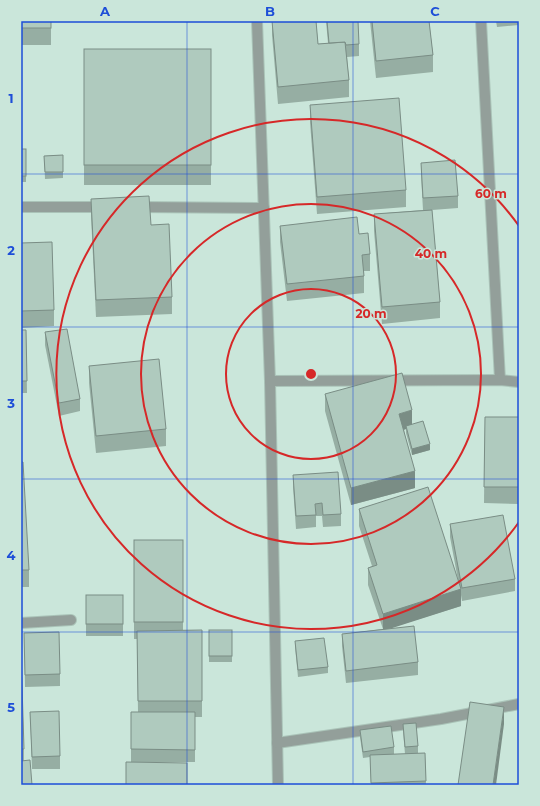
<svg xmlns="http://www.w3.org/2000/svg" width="540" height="806" viewBox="0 0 540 806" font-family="Montserrat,sans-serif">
<rect width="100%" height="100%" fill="#cae6da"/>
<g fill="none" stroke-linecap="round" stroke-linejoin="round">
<defs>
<path id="service" d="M21,623L71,620"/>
<g id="minor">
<path d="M257,21L270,381L278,785"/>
<path d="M481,21L500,380"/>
<path d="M21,207H105"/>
<path d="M137,207L264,208"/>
<path d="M270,381L500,380L519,382"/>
<path d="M277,743L441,719L519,704"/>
</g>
</defs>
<use href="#service" stroke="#aac3b8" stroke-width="12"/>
<use href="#minor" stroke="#aac3b8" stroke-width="12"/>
<use href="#service" stroke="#939f9a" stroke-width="10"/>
<use href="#minor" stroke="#939f9a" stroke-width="10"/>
</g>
<g fill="#96aea3">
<rect x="21" y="21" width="30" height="24"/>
<path d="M272,21H316L318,44L328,43L326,21H358L359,44V56L347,57L349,80V97L278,104L272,35Z"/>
<path d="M370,21H429L433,55V72L376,78Z"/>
<path d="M496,21H519V25L497,27Z"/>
<rect x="84" y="49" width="127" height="136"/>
<path d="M310,105L406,190V207L317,214L310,122Z"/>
<rect x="21" y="149" width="5" height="33"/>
<path d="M63,155V178L45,179L44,156Z"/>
<path d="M421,163L458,196V208L432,210L440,302V318L382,324L374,231V214L423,210L421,175Z"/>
<path d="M91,199L172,297V314L96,317L91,216Z"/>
<path d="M280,226L359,234L370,254V271H364V293L287,301L280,242Z"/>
<path d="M21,243L54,310V326L21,328Z"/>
<path d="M21,330H26L27,393H21Z"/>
<path d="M45,332L80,399V411L59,416L45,345Z"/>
<path d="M89,366L166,429V446L96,453L89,383Z"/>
<path d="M325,394L412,424L430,450L412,455L406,433V429L404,430L415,488L351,505L325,411Z"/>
<path d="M485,417H519V504L484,503Z"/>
<path d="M21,462L29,570V587H21Z"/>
<path d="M293,475L341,514V526L323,527L322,516H316V527L296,529L293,487Z"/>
<path d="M359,509L458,580L450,537V524L515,579V591L462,601L461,595V606L390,628L418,662V675L346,683L342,646V634L383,629L368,585V568L372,566L359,526Z"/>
<path d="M134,540H183V630H202V717H195V762H131V712H138L137,639H134Z"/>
<rect x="86" y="595" width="37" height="41"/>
<rect x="209" y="630" width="23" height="32"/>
<path d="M24,633L60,674V686L25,687Z"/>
<path d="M295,641L328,667V673L298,677L295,647Z"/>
<path d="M21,653L24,749V761L21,785Z"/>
<path d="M30,712L60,756V769H32Z"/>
<path d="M403,724L418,746V753L408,754L425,753L426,785H371L370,757L363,758L360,737V730L394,747V754H405L403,731Z"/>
</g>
<g fill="#7a8d85">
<path d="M412,410V427L406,426V429L399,431V414Z"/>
<path d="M430,444V450L412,455V449Z"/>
<path d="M415,471V488L351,505V488Z"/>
<path d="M461,589V606L383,631V614Z"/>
<path d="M504,707V724L496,785H493Z"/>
</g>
<g fill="#afcabe" stroke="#7a8d85">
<rect x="21" y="21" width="30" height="7"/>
<path d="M272,21H316L318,44L345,42L349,80L278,87Z"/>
<path d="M327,21H358L359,44L346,45L345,42L329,43Z"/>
<path d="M372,21H429L433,55L376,61Z"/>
<rect x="84" y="49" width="127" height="116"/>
<path d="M399,98L406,190L317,197L310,105Z"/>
<rect x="21" y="149" width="5" height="27"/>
<path d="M63,155V172H45L44,156Z"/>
<path d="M455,160L458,196L423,198L421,163Z"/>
<path d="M149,196L151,225L169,224L172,297L96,300L91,199Z"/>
<path d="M432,210L440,302L382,307L374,214Z"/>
<path d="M357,217L359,234L368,233L370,254L362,255L364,276L287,284L280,226Z"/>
<path d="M52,242L54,310L21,311V243Z"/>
<path d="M67,329L80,399L59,403L45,332Z"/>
<path d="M21,330H26L27,381H21Z"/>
<path d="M159,359L166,429L96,436L89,366Z"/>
<path d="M402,373L412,410L399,414L415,471L351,488L325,394Z"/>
<path d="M485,417H519V487H484Z"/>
<path d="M423,421L430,444L412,449L406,426Z"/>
<path d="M21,462H23L29,570H21Z"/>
<path d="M338,472L341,514L323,515L322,503L315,504L316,515L296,516L293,475Z"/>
<path d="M428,487L461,589L383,614L368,568L377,565L359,509Z"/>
<path d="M503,515L515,579L462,588L450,524Z"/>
<rect x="134" y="540" width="49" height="82"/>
<rect x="86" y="595" width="37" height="29"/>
<path d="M414,626L418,662L346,671L342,634Z"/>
<path d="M202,630V701H138L137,631Z"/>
<rect x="209" y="630" width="23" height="26"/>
<path d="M59,632L60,674L25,675L24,633Z"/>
<path d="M324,638L328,667L298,670L295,641Z"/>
<path d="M21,653L24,749H21Z"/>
<path d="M470,702L504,707L493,785H458Z"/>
<path d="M59,711L60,756L32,757L30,712Z"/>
<path d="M131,712H195V750L131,749Z"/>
<path d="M416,723L418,746L405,747L403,724Z"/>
<path d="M391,726L394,747L363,752L360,730Z"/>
<path d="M425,753L426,781L371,783L370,755Z"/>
<path d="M30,760L32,785H21V761Z"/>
<path d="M126,762L187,763V785H126Z"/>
</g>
<path fill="none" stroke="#1d4ed8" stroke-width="1" stroke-opacity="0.55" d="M187,21V785M353,21V785M21,174H519M21,327H519M21,479H519M21,632H519"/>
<g fill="none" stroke="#d62828" stroke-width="2">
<circle cx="311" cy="374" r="85"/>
<circle cx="311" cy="374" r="170"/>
<path d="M519 522A255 255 0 1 1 519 226"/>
</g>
<circle cx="311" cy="374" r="6" fill="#d62828" stroke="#cae6da" stroke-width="2"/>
<g font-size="12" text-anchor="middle" font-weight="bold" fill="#d62828" stroke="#cae6da" stroke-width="3" stroke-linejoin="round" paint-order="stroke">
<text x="491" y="198">60 m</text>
<text x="431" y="258">40 m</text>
<text x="371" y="318">20 m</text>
</g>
<rect width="540" height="806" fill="none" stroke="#cae6da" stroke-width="44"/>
<rect x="22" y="22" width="496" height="762" fill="none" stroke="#1d4ed8" stroke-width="1.5"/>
<g font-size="13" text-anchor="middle" font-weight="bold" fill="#1d4ed8">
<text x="105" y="16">A</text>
<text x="270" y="16">B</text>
<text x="435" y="16">C</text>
<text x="11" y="103">1</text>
<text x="11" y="255">2</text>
<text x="11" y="408">3</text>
<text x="11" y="560">4</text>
<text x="11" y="712">5</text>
</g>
</svg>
